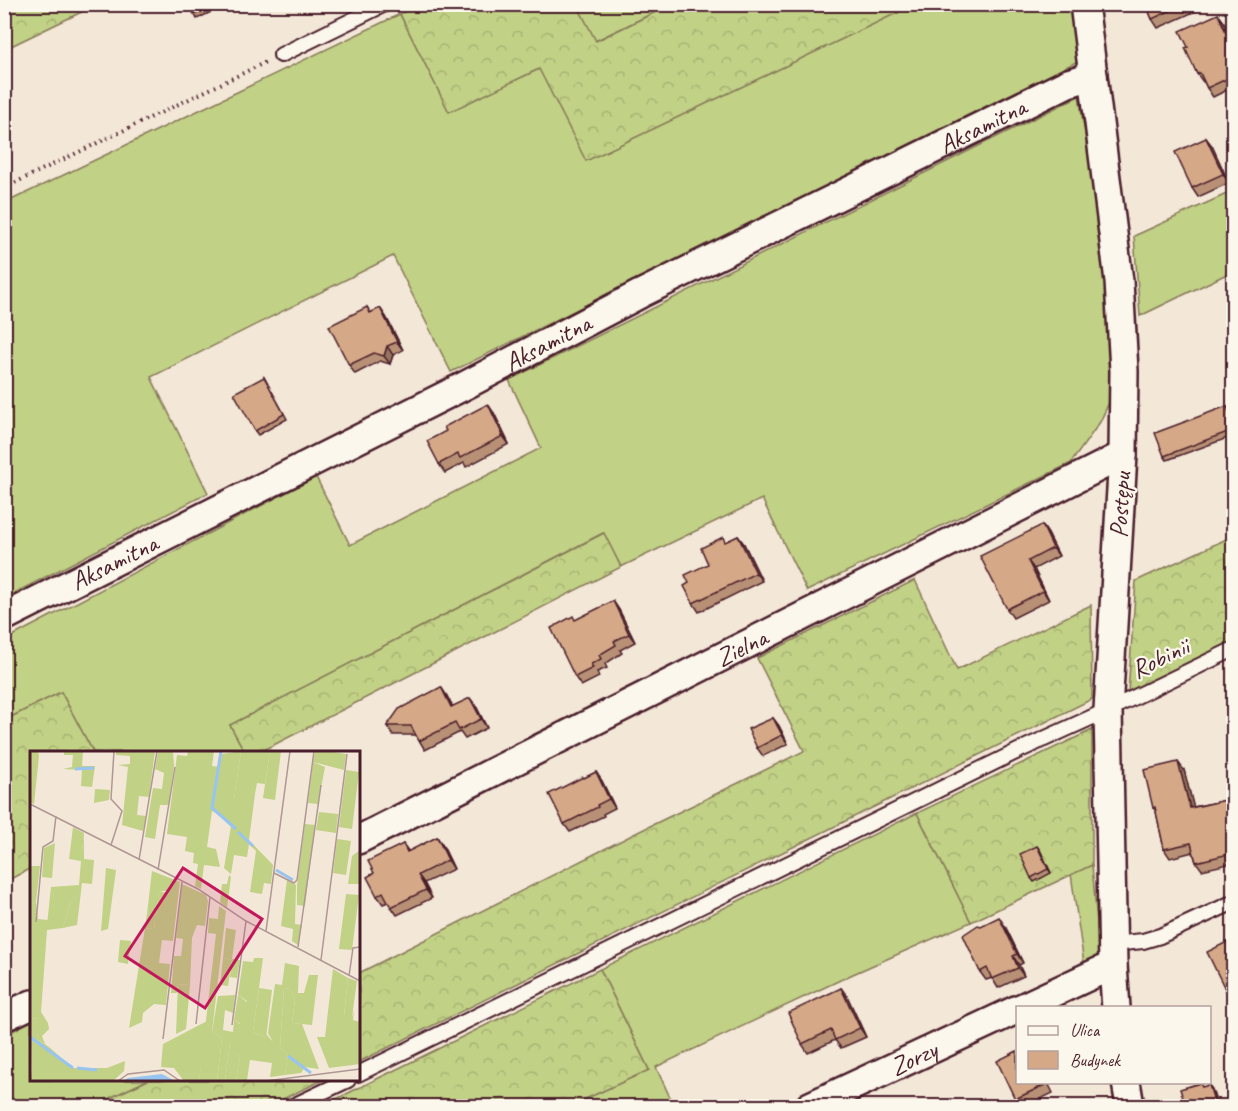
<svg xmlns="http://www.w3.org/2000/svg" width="1238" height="1111" viewBox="0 0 1238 1111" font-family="Caveat,sans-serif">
<defs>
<pattern id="forest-crowns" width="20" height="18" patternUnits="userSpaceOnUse" patternTransform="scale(1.5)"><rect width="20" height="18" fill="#c1d185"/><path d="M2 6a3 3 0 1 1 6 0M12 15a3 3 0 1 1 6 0" fill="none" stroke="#a7b373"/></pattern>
</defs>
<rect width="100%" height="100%" fill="#f3e7d8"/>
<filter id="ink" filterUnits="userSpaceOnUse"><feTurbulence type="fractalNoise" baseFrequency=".0167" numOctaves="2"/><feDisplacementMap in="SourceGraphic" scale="12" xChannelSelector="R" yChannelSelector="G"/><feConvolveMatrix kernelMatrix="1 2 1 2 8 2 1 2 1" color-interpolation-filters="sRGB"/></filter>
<g filter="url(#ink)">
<g fill="#c1d185" stroke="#867858" stroke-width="1.5">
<path d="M577,5H670L595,41Z"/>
<path d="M898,5H1071L1076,62L451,372L393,256L151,377L208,493L5,598V203L400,14L449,111L539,69L898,13Z"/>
<path d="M1079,96L1104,254L1111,398L1100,422L1071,463L807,591L762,499L621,567L603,533L230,725L245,752H93L61,692L5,720V640L316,477L350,545L541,448L509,380Z"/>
<path d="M1233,191V271L1140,316L1134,236Z"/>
<path d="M917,813L971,922L853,974L656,1067L674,1106H570L649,1070L600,969Z"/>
<path d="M1092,865L1100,957L1084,964L1071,874Z"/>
<path d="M31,1021L32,1080H148L93,1106H5V1035Z"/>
</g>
<g fill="url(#forest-crowns)" stroke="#867858" stroke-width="1.5">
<path d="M5,4H96V5L5,49Z"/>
<path d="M898,4L899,12L586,161L539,69L449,112L400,14L419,5H577L596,41L670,5Z"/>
<path d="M604,533L621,567L260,752H245L230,725Z"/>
<path d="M1233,536V642L1128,692L1136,581Z"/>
<path d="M915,580L957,670L1091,605L1092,699L359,1062V973L646,828L804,751L757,658Z"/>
<path d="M61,692L93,752H32L31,868L5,882V720Z"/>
<path d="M1092,730V865L971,922L917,813Z"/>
<path d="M600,969L649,1070L570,1106H322Z"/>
<path d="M148,1080H323L268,1106H93Z"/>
</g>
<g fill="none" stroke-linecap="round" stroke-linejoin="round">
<defs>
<g id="lane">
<path d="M281,55L385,4"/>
<path d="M1113,944L1143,941L1160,936L1234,902"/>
<path d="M358,1074L1022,749L1108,710L1234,649"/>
<path d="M293,1106L348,1080"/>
</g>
<g id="street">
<path d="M1084,4L1119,281L1124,371L1123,455L1108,710L1113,965L1116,1008"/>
<path id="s1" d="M4,617L462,387L640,294L1068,83L1093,76"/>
<path id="s2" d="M358,840L1123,455"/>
<path d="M1021,1008L1113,965"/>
<path d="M4,1017L32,1004"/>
<path d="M1126,1082L1130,1106"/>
<path id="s3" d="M810,1106L1018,1009"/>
</g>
</defs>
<use href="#lane" stroke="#4a1f2b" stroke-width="18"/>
<use href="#street" stroke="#4a1f2b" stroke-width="32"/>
<path stroke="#4a1f2b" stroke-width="4" stroke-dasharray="1.5 4.5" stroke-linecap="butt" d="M4,188L266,62"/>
<use href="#lane" stroke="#fbf7ec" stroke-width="14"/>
<use href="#street" stroke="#fbf7ec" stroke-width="27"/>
</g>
<g fill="#b79074" stroke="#4a1f2b" stroke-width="1.5">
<path d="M189,4H227L197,19Z"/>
<path d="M1146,4H1190L1194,12L1158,28L1152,19Z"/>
<path d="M1218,14L1224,22L1233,44V87L1213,97L1207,88L1204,82H1203L1197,74L1188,47Z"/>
<path d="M1206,138L1212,146L1229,183L1198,197L1192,188Z"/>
<path d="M367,307L371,313L380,308L386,317L403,350L393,355L390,364L380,361L355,374L349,365Z"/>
<path d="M264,377L287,419L258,435L255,431Z"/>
<path d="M1227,406L1230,410L1233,420V436L1167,460L1164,456Z"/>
<path d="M494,413L509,444L466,467L464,463L445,473L439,464Z"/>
<path d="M1042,525L1048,534L1059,556L1034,569L1049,600L1013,618L1007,609Z"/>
<path d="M738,536L744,544L762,581L699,612L693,603L689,583L708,564L726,542Z"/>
<path d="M613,601L619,610L635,642L620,650L622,653L605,664L607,668L597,672L599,677L581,686L575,677L576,620Z"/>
<path d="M441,687L452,706H476L487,728L465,739L460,732L425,750L416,735H393L387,726Z"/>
<path d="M773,718L779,726L788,744L763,756L757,748Z"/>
<path d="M1184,770L1193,807L1226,800L1232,809L1233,815V863L1202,870L1196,862L1193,852L1170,858L1164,849L1156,811L1153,808Z"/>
<path d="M596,772L602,781L615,808L603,814L604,816L570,832L564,824L584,778Z"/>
<path d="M437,837L443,846L454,869L424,883L432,898L397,915L388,902L383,904L377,896L374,873L403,844L409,852Z"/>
<path d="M1040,850L1051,873L1034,882L1031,878Z"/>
<path d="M981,926H1005L1023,963L1019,965L1024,976L998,988L992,978L986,980L980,972Z"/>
<path d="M841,988L847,996L866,1037L841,1048L835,1040L808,1053L802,1044Z"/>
<path d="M1048,1083L1053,1093L1024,1107H1020L1015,1099Z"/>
</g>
<g fill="#95765e" stroke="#4a1f2b" stroke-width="1.5">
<path d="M1218,14L1224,22L1233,44V48Z"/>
<path d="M1206,138L1212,146L1229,183L1223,174Z"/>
<path d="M380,308L386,317L403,350L397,342Z"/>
<path d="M387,346L393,355L390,364L384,356Z"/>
<path d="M488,404L494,413L509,444L503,436Z"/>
<path d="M1227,406L1230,410L1233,420V424Z"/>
<path d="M1042,525L1048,534L1059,556L1053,548Z"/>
<path d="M738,536L744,544L762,581L756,573Z"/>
<path d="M1028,561L1034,569L1049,600L1043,591Z"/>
<path d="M613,601L619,610L635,642L629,634Z"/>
<path d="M441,687L447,696L457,715L451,707Z"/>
<path d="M470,698L476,706L487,728L481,719Z"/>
<path d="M773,718L779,726L788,744L782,735Z"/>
<path d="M1178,762L1184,770L1196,816L1190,808Z"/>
<path d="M596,772L602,781L615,808L609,799Z"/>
<path d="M1226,800L1232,809L1233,815V834Z"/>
<path d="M437,837L443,846L454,869L448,860Z"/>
<path d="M1037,846L1040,850L1051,873L1048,869Z"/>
<path d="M418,875L424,883L432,898L426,890Z"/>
<path d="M999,917L1005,926L1023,963L1017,954Z"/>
<path d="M1013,956L1019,965L1024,976L1018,968Z"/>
<path d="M841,988L847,996L866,1037L860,1028Z"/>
<path d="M1209,1085L1212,1089L1218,1107H1216Z"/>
</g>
<g fill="#d5a887" stroke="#4a1f2b" stroke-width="1.5">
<path d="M189,4H215L194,14Z"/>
<path d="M1146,4H1185L1152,19Z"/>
<path d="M1218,14L1233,48V76L1207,88L1200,73L1197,74L1185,48L1188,47L1180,31Z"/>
<path d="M1206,138L1223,174L1192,188L1175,152Z"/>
<path d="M367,307L370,313L380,308L397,342L387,346L384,356L374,353L349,365L329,326Z"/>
<path d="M264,377L284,414L255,431L234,393Z"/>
<path d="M488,404L503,436L460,458L458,454L439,464L427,441L446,431L444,427Z"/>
<path d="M1227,406L1233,424V430L1164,456L1155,433Z"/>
<path d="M1042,525L1053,548L1028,561L1043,591L1007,609L980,556Z"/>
<path d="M738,536L756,573L693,603L684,586L689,583L685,575L708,564L701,548L723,537L725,542Z"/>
<path d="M613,601L629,634L614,641L616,645L599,655L601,659L591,664L593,668L575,677L551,628L573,616L575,620Z"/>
<path d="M441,687L451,707L470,698L481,719L459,730L455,723L419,741L411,726H387L399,709Z"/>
<path d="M773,718L782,735L757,748L748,729Z"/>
<path d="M1178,762L1190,808L1226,800L1233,834V853L1196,862L1191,843L1164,849L1155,807L1153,808L1144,770Z"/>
<path d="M596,772L609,799L597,805L598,807L564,824L549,794L583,777L584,778Z"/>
<path d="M437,837L448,860L418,875L426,890L391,907L383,892L377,896L367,877L374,873L368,861L403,844L407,852Z"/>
<path d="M1037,846L1048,869L1031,878L1020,854Z"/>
<path d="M999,917L1017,954L1013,956L1018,968L992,979L987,968L980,972L963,935L978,925L981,926Z"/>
<path d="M1233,939V999L1231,1001L1207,952Z"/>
<path d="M841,988L860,1028L835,1040L831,1030L802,1044L788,1013Z"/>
<path d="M1017,1051V1083H1046L1047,1084L1015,1099L997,1061Z"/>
<path d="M1200,1083L1202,1087L1209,1085L1216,1107H1186L1180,1089Z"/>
</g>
</g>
<g text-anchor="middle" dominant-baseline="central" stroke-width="4.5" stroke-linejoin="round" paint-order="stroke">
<g font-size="26" fill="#4a1f2b" stroke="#fbf7ec">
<text stroke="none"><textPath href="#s1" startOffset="1095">Aksamitna</textPath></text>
<text stroke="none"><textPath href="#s1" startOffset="609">Aksamitna</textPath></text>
<text transform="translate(1120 505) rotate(-87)">Postępu</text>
<text stroke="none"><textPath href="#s1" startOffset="123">Aksamitna</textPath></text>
<text stroke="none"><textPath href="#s2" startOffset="429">Zielna</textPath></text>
<text transform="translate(1160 658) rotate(-26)">Robinii</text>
<text stroke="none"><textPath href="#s3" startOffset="114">Zorzy</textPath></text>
</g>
</g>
<g transform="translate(30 751)">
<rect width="330" height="330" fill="#f3e7d8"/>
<path d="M0,0H8L9,5L4,53L0,51ZM34,0H53L52,15H65L62,36L51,35L52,19L33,18L42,16L43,4H34ZM86,0H125L119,46L109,45L107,64L116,65L113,80L92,74L98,16L88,14L100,13V5L86,4ZM128,0H143L144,15L139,54H130L125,88L115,86L123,37L132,38L134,22L125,18ZM158,0H184L182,15L189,16L192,3L211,0L204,48L213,41L225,43L219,89L243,114L241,133L234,132L232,143L220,141L226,100L188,63L182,60L177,96L186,98L190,116L174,114L171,138L165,135L168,113L163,112L164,102L155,100L157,86L137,83L147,4L157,5ZM240,0H251L245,49L233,47ZM283,11L295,16L288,53L278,52ZM65,38L80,39L79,49L64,52ZM275,73L285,74L275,155L267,154V134ZM43,76L54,82L52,102L40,101ZM307,88L321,90L316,124L303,122ZM25,92L22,127L12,126L14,97ZM330,99V133H318L322,105ZM122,120L150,131L143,190L132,189L129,212L140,213L136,254L124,253L113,262L112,271L99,277L115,177L124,178L125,170H134L136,140H129L126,165L117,163ZM257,129L266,134L265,173L272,174L268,194L262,190L263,178L251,175ZM152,133L176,144L178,150L175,175L167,174L162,187L160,234L148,233L147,242H141L144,205H151L153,188L146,187ZM330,136L322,199L309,198L316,143L329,144ZM24,140H51L50,149H41L33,177L17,179L11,261L18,272L19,278L12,285L15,293L7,288L9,268L0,267V155L6,150L8,168L18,169L20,174ZM196,177L206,179L202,208L210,209L207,227L200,226L202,209L193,207ZM224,207H233L223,281L236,287V283L243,291L238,282L245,233L252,234L255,212L269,215L268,242H274L279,224H288L282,274L262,272L265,248L260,238L254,237L250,297L258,303L255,324L240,326L242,312L220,309L217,329L206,330L210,305L201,299L200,292L195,330H187L192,287L182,281L188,245L205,244L203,262L195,259L193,279L203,281L204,269L210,273L217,250L208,244L213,210L223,211ZM318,227L327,230L322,266L314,265ZM177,270L169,330H154L144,317L131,316L133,293L114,303ZM6,293L19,301V296L43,317H77L95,310L94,320L83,330H0Z" fill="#c1d185"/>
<path d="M211,0H240L235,33L227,32L225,43L213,42L212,50L204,48ZM297,0L316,3L314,19L283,11L285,1ZM316,19L329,21L322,78L309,76ZM289,61L308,63L306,82L286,79ZM201,75L219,93L217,106L204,104L201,123L194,117ZM54,82V108L64,109L62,133L52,132L51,140H24L21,174H17L21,136L49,134L51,110L39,108L40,101H52ZM0,115H10L6,150L0,155ZM76,117L86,119L78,178L71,180ZM199,124L201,126L197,157L190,151L192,133H197ZM129,140L138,142L134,171L125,170L124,178L115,177L117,163L126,164ZM41,149H50L47,174L33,177ZM189,155L196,160L182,281L192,287L187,330H169L186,183L178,182L179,167L188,168ZM90,189L101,190L98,213L88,211ZM193,207L202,209L198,235L190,234ZM303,218L318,227L314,264L322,266L324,259L323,269L330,271V313L299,317L287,286H295ZM148,233L160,234L156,278L146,283ZM229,237L242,239L236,287L223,281ZM254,237L260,238L265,248L262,272L272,273L289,318L275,316L271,322L255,324L258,303L250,297ZM208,244L218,252L215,275L204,269ZM0,267L10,268L7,288L19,296V302L6,294L2,330ZM200,292L202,299L210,305L206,330H195Z" fill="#c1d185"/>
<path d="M132,323L145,330H93L98,327Z" fill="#97c4f1"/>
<path fill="none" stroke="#97c4f1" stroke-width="3" d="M45,18L64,17M181,56L206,78M182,57L191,0M208,81L223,95M246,119L263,129M0,286L43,317M258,305L281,322M47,317L67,319"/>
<path fill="none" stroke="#af9793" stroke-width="1.5" d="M0,53L168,138L216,170L330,230M81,94L92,60L81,48L84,0M109,109L127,0M128,119L145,16M244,122L264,132L267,129L284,0M6,171L13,96L23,90L26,65M236,180L260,0M268,196L291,34M291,209L317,3M319,225L323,197L330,196M166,273L180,146M202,274L216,170M133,288L152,131M88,330L98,323L134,319L150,330M236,330L330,318"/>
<path fill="#c2185b" fill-opacity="0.15" stroke="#c2185b" stroke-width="3" d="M153,117L232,168L175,257L95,205Z"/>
<rect width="330" height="330" fill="none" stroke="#4a1f2b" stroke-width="3"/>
</g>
<rect width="1238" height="1111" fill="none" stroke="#fbf7ec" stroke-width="24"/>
<rect x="12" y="12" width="1214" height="1087" fill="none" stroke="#4a1f2b" stroke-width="2" filter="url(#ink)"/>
<rect x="1016" y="1006" width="195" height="78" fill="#fbf7ec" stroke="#b4a19f" stroke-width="1.5"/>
<rect x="1028" y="1026" width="30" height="9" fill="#fbf7ec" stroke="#b4a19f" stroke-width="1.5"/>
<text x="1070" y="1036" font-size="18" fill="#4a1f2b">Ulica</text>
<rect x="1028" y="1051" width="30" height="18" fill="#d5a887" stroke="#b4a19f" stroke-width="1.5"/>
<text x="1070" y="1066" font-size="18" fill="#4a1f2b">Budynek</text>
</svg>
